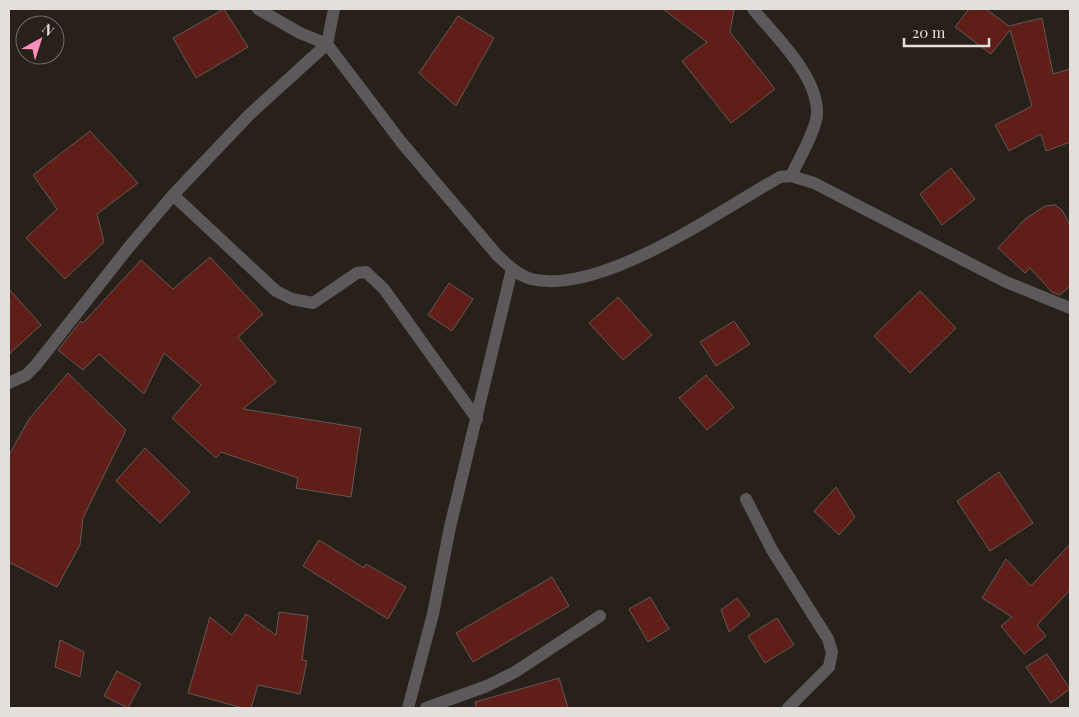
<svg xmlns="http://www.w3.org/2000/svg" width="1079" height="717" viewBox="0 0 1079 717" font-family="'Playfair Display',serif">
<rect width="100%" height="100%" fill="#282119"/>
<g fill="#5f1e18" stroke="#645755">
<path d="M224,9L248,47L196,78L173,38Z"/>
<path d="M663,9H734L730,32L775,89L731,123L682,61L707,42Z"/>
<path d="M969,9H986L1009,26L1042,18L1053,74L1070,69V142L1046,151L1041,134L1009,151L995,125L1032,106L1010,30L991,54L955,27Z"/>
<path d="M458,16L494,38L456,106L419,73Z"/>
<path d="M90,131L138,183L97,214L104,242L65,279L26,238L57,209L33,175Z"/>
<path d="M951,168L975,199L942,225L920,194Z"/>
<path d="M1055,205L1062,210L1070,225V286L1060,295L1052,292L1030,268L1025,273L998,248L1025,219L1045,206Z"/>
<path d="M210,257L263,314L238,337L276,382L243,409L361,428L351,497L296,488L298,478L221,452L216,458L172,418L201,385L164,353L144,394L99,354L83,370L58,350L81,321L83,323L141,260L173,289Z"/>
<path d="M449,283L473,299L452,331L428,315Z"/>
<path d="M9,289L41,325L9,354Z"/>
<path d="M920,291L956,328L910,373L874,336Z"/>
<path d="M618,297L652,335L623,360L589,323Z"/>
<path d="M734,321L750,344L716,366L700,342Z"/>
<path d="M68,373L126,430L83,518L80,545L57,587L9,562V455L29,419Z"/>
<path d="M706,375L734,407L707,430L679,398Z"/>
<path d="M145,448L190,492L160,523L116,481Z"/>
<path d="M999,472L1033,523L990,551L957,501Z"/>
<path d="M836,487L855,517L839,535L814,511Z"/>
<path d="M319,540L364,568L366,564L406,587L388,619L303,566Z"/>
<path d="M1070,544V590L1037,625L1046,636L1024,654L1001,626L1012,617L982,598L1006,559L1031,586Z"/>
<path d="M552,577L569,606L473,662L456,633Z"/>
<path d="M650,597L669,629L648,642L629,609Z"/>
<path d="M737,598L750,615L729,632L721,610Z"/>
<path d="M279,612L308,616L302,660L307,661L300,694L258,685L251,708H243L188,693L210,617L232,635L246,614L276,635Z"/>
<path d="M777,618L794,645L765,663L748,636Z"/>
<path d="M60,640L84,652L80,677L55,667Z"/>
<path d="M1047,654L1070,689L1051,703L1026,667Z"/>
<path d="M117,671L141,684L128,708L104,696Z"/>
<path d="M559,678L568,708H476L475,702Z"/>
</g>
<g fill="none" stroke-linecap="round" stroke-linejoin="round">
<g stroke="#5d585b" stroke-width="12">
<path d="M258,9L300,33L327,44L402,143L497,255C507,264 517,275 531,279C601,296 719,211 780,177L791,176L814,183L1006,282L1070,308"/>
<path d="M753,9C775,36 817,75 817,112C818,127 798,161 791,176"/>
<path d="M173,195L276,291L292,299L313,303L357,273L366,272L384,289L477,419"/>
<path d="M9,383L26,375L36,365L129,247L173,195L249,115L327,44L334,9"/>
<path d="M746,499L772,550L828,639L832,652L829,667L788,708"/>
<path d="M408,708L433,614L450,527L512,269"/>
<path d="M426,708L487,686L515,672L600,616"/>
</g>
</g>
<rect width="1079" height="717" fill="none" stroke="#e4dfda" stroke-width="20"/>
<g transform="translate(40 40) rotate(39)"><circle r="24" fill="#282119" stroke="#736d66"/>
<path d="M0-4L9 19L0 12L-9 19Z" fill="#fe8ebe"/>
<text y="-8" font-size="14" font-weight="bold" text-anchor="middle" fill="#e4dfda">N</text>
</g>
<path d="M904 38v8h85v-8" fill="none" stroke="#e4dfda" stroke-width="2.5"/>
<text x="912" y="38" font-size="15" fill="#e4dfda" stroke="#282119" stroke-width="4" paint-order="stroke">20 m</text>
</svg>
